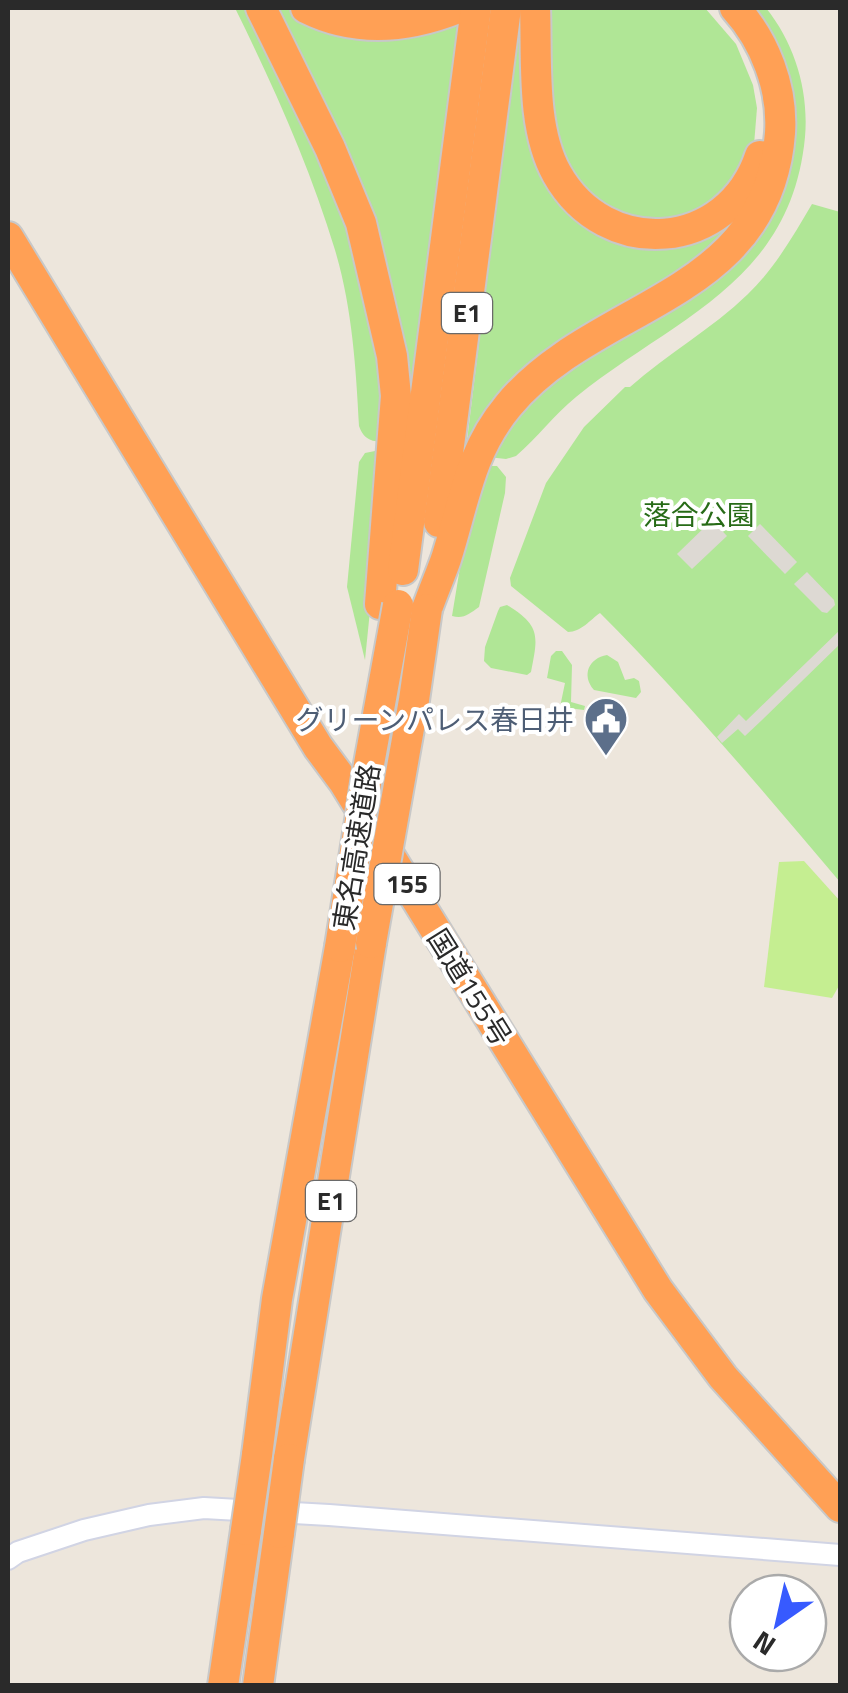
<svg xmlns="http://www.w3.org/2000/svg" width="848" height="1693" viewBox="0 0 848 1693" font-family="'Titillium Web','Noto Sans JP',sans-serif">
<rect width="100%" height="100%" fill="#ede6dc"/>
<g fill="#b0e696">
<path d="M235,8H252L368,268L387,442C372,442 364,440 359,426C356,367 352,307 335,250C310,167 273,85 235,8Z"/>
<path d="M270,8H291L300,14H465L409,443L401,353Z"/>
<path d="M520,8L532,116L603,232L741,206L729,238L572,343L464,465Z"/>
<path d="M545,8H705L736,44L753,85L757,108L753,157L715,207L644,228L583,198L549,126Z"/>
<path d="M749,8H766C795,44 809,91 805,137C791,283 675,317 576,397C554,415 537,438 516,456L506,459L488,457L520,407L780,189Z"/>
<path d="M812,204L840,212V882C762,790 685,698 600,613C590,620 581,632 568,632L511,586L510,578L546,483L584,427L625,387H630C667,354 712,329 748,294C775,268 793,236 812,204Z"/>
<path d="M375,451L386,452L365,660L347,587L359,462L365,453Z"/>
<path d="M484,466H497L506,477L505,493L479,607C469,614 464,619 452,616L470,507Z"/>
<path d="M507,605C541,626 538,636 531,672L527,675L491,668L484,661L485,647L498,611L500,607Z"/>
<path d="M556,651H562L572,665L571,702L585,706L584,710L560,707L565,683L547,678L551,656Z"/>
<path d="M607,655L618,662L625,680L634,678L639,681L641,692L636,698L594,690C581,675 589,658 607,655Z"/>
</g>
<path fill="#c5ee91" d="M804,861L840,901V984L832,998L764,987L779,862Z"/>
<g fill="#ddd9d3">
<path d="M712,520L727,536L692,569L677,554Z"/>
<path d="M760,524L797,562L785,574L748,536Z"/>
<path d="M807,572L834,600L835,605L827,613L822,612L794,584Z"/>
<path d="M840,630V644L762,720L745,736L738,729L722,743L717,737L739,714L746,721Z"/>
</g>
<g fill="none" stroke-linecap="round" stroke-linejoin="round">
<defs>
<path id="minor" d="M8,1559L18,1552L84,1530L149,1515L204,1508L329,1515L840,1555"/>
<g id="highway">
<path d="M261,8L330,148L361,223L392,356L396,396L380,604"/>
<path d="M306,8C356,33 408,28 458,8"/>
<path d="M535,8C537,59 531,128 557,174C606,261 728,252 760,156"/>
<path d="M8,237L318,747L344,782L658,1290L723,1377L840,1507"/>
<path d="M439,522L506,8"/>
<path d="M403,570L476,8"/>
<path d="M427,609C433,592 440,576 446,559C464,503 469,453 508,406C594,301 768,300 780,133C783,88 765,41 735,8"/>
<path d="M257,1455L277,1299L340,947"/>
<path d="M289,1459L371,943"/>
<path d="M223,1686L246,1530"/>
<path d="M258,1686L279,1533"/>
</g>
</defs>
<use href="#minor" stroke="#d1d4e4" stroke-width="24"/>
<use href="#highway" stroke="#c8c8c8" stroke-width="34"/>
<use href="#minor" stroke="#fff" stroke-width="20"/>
<use href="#highway" stroke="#ffa055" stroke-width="30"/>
<defs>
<g id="highway-bridge">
<path d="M371,943L414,700L427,609"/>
<path d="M340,947L369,764L398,605"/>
<path d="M246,1530L257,1455"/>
<path d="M279,1533L289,1459"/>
</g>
</defs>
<use href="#highway-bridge" stroke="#c8c8c8" stroke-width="34" stroke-linecap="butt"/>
<use href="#highway-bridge" stroke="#ffa055" stroke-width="30"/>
</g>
<defs>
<symbol id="civic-pin" viewBox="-11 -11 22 30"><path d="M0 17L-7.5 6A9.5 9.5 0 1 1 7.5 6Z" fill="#5c6f8a" stroke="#fff"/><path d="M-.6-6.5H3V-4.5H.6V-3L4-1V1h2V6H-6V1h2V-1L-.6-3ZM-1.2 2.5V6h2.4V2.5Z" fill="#fff"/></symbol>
</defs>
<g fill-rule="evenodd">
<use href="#civic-pin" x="581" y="694" width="50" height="68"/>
</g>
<g text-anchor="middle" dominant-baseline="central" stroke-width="8" stroke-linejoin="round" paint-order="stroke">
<g fill="#fff" stroke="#6a6a6a" stroke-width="2.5">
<rect x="442" y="293" width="50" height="40" rx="8"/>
<rect x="374.5" y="864" width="65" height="40" rx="8"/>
<rect x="306" y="1181" width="50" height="40" rx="8"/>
</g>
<g font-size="25" font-weight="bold" fill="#2a2a2a">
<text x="467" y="313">E1</text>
<text x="407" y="884">155</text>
<text x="331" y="1201">E1</text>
</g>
<g font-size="28" fill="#276b17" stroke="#fff">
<text x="699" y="514">落合公園</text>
</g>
<g font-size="28" fill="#4e5e75" stroke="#fff" text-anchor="end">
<text x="574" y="719">グリーンパレス春日井</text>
</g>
<g font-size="28" fill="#2a2a2a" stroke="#fff">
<text transform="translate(356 847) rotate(-81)">東名高速道路</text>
<text transform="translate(470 987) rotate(58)">国道155号</text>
</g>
</g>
<rect width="848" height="1693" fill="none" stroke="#2a2a2a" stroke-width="20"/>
<g transform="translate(778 1623) rotate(214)"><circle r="48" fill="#ffffff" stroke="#aaaaaa" stroke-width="2.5"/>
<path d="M0-8L18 38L0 25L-18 38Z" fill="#375aff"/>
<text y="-15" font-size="28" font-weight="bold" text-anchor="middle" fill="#2a2a2a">N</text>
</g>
</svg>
